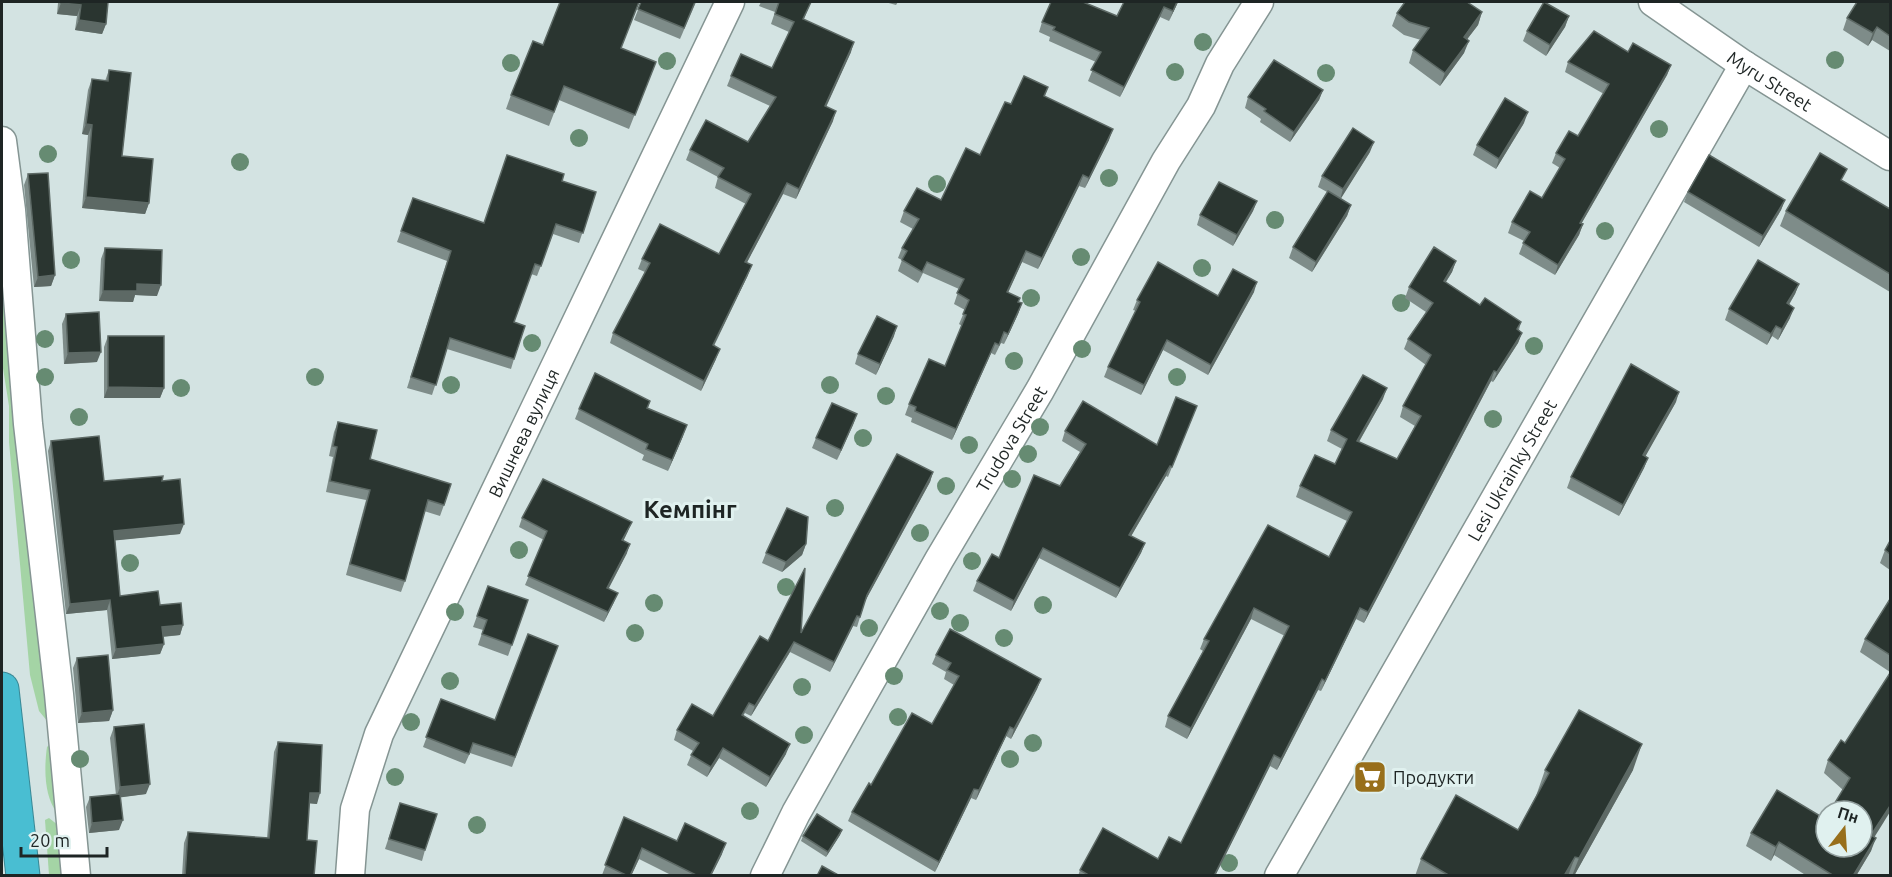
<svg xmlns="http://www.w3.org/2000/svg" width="1892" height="877" viewBox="0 0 1892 877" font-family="Ubuntu,sans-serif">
<rect width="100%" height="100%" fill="#d3e3e2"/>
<g fill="#a4d4a5">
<path d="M2,210L48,722L39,711L30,675L9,442V406L2,362Z"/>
<path d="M50,744L57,813C44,796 44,768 47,747Z"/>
<path d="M49,818L63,829L69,875H49L45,820Z"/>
</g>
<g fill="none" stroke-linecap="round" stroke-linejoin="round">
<defs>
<g id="street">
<path id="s1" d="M1653,2L1744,65L1890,156"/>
<path d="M2,141L11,210L28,424L59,694L76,876"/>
<path id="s2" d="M350,876L355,809L379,734L730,2"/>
<path id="s3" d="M765,876L796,813L939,560L1040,390L1166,161L1201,106L1220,64L1259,2"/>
<path id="s4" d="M1279,876L1744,65"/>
</g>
<path id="highway" d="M2,689L23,876"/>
</defs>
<use href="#street" stroke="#859593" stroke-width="31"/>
<use href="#highway" stroke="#3a8895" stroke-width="35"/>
<use href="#street" stroke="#fff" stroke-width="28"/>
<use href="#highway" stroke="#49bed2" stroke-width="33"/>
</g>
<g fill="#668b72">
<circle cx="1203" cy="42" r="9"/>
<circle cx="1835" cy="60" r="9"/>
<circle cx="667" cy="61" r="9"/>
<circle cx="511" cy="63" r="9"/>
<circle cx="1175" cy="72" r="9"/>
<circle cx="1326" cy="73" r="9"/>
<circle cx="1659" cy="129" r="9"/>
<circle cx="579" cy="138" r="9"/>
<circle cx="48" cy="154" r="9"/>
<circle cx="240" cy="162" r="9"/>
<circle cx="1109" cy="178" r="9"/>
<circle cx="937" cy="184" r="9"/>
<circle cx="1275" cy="220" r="9"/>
<circle cx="1605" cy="231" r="9"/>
<circle cx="1081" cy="257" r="9"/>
<circle cx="71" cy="260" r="9"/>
<circle cx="1202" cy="268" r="9"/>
<circle cx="1031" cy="298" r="9"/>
<circle cx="1401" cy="303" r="9"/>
<circle cx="45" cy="339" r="9"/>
<circle cx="532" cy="343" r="9"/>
<circle cx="1534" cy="346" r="9"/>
<circle cx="1082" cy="349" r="9"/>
<circle cx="1014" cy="361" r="9"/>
<circle cx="45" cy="377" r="9"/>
<circle cx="315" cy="377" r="9"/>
<circle cx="1177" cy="377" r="9"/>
<circle cx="451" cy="385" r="9"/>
<circle cx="830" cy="385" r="9"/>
<circle cx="181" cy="388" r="9"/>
<circle cx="886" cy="396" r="9"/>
<circle cx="79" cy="417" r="9"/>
<circle cx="1493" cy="419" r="9"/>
<circle cx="1040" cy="427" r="9"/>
<circle cx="863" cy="438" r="9"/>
<circle cx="969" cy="445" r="9"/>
<circle cx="1028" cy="454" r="9"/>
<circle cx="1012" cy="479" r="9"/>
<circle cx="946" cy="486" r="9"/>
<circle cx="835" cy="508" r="9"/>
<circle cx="920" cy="533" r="9"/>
<circle cx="519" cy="550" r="9"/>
<circle cx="972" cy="561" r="9"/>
<circle cx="130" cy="563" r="9"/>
<circle cx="786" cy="587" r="9"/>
<circle cx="654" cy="603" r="9"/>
<circle cx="1043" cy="605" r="9"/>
<circle cx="940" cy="611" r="9"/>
<circle cx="455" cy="612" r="9"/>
<circle cx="960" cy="623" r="9"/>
<circle cx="869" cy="628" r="9"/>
<circle cx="635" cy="633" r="9"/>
<circle cx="1004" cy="638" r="9"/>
<circle cx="894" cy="676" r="9"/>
<circle cx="450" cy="681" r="9"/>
<circle cx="802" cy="687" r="9"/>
<circle cx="898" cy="717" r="9"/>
<circle cx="411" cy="722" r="9"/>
<circle cx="804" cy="735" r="9"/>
<circle cx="1033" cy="743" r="9"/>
<circle cx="80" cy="759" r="9"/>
<circle cx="1010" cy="759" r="9"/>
<circle cx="395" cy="777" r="9"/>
<circle cx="750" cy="811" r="9"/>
<circle cx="477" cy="825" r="9"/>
<circle cx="1229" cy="863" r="9"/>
</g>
<g fill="#7e8c89">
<path d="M41,2H108L106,24L102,34L75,30L77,16L57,14L58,3Z"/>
<path d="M641,2H696L680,39L634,20Z"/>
<path d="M761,2H811L804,19L851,52L826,106L833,121L796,199L783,194L747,262L748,275L714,346L716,359L701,391L610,343L613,333L645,272L638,269L642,259L719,254L746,204L715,188L718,177L686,160L690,150L748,142L770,106L727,86L731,76L772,68L789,32L771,24L775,12L759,6Z"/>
<path d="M885,2H898L896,5Z"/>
<path d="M1178,2L1169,21L1160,17L1120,97L1088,81L1096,62L1049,41L1050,37L1039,32L1042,22L1117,16Z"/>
<path d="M1890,2V51L1872,40L1868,46L1843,30L1847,18Z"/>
<path d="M1482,12L1478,25L1467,39L1464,53L1440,86L1409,63L1413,50L1421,40L1404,35L1392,26L1397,13Z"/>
<path d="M1569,16L1565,27L1546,56L1523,41L1527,31Z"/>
<path d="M543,45L621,49L650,76L629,129L559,100L549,126L506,109L511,95Z"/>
<path d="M1628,52L1671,65L1667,75L1581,224H1583L1579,235L1555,275L1519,254L1524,241L1508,233L1512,222L1542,198L1560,168L1552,163L1556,153L1578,136L1604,94L1565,72L1568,62Z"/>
<path d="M109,70L122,156L149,203L145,214L82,208L88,135L82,134L88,90L92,79L105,81Z"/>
<path d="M1048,87L1045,96L1109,140L1085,188L1079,186L1038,269L1022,262L1008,293L1018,302L1022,303L1018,314L1004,344L1001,343L995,355L991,353L952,440L911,422L912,418L905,415L909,404L945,366L962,326L959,324L965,310L954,304L959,289L923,273L918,283L898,271L902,260L898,258L902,248L913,229L900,222L904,211L941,200L980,155L1011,104Z"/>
<path d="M1323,90L1319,100L1290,142L1260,122L1261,119L1245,108L1248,97Z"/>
<path d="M1524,123L1496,169L1473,155L1477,145Z"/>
<path d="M1370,152L1340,199L1351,205L1347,216L1312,272L1289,258L1293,247L1327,192L1318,187L1322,176Z"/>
<path d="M28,174L55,275L51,286L34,287L24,185Z"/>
<path d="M562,181L596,192L579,243L553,234L537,276L531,274L514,322V359L511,369L447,349L432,395L407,388L447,261L397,242L413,198L484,223Z"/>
<path d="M1843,181L1890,209V292L1780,226L1786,211Z"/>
<path d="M1688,192L1785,200L1781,210L1759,247L1684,202Z"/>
<path d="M1257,201L1253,211L1233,246L1197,225L1200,215Z"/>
<path d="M105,248L157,296L135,295L133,302L99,301L101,259Z"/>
<path d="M1456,261L1452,272L1446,282L1480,305L1521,322L1519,330L1522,333L1518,343L1493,382L1491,381L1364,623L1356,619L1321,691L1318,690L1277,770L1270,766L1215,876H1078L1080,870L1158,859L1181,843L1285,636L1251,619L1187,739L1165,727L1168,716L1203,651L1200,649L1204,639L1329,557L1347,521L1296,497L1300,486L1335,464L1342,449L1327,441L1331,430L1383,399L1359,442L1397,459L1415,426L1400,417L1403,406L1426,365L1404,349L1408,339L1426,312L1405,298L1409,287Z"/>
<path d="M1799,284L1795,294L1789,305L1790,318L1778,340L1772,336L1767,345L1725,320L1729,309Z"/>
<path d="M1254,292L1208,375L1163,350L1141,395L1104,377L1108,367L1136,311L1133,310L1137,300L1218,296Z"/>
<path d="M66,314L97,362L64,364L62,324Z"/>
<path d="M108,336L164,388L160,398H104V347Z"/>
<path d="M894,336L876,375L855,364L858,354Z"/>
<path d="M650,401L648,408L683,436L668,471L642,460L644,455L575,419L579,409Z"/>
<path d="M1676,402L1645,456L1648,458L1644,468L1619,516L1567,488L1571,477Z"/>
<path d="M1197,406L1168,477L1166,476L1131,536L1145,543L1141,553L1116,598L1039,558L1011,611L973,591L977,581L999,558L1060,486L1080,452L1062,441L1065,431L1157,445Z"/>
<path d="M857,414L837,460L812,448L816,438Z"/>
<path d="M338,422L370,459L444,505L440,516L424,511L405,581L401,592L346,575L366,500L326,492L333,457L329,456L334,432Z"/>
<path d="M51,441L104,481H162L180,534L115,540L120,596L183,625L180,635L163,637L164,644L160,654L112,659L107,610L66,614L48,451Z"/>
<path d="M933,472L930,482L865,601L857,627L853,626L830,672L790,652L751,716L745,713L743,716L786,754L766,787L719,758L707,777L687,765L693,751L674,740L677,730L713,716L768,641L801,633Z"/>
<path d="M522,518L628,531L623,541L627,553L609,588L614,602L604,622L525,585L544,540L519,527Z"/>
<path d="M1890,541V570L1880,563L1885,550Z"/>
<path d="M806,544L802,555L782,572L762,563L766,553Z"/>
<path d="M488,586L528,600L508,656L478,645L483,630L473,627Z"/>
<path d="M1890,599V672L1860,652L1865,639Z"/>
<path d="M558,646L512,767L470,753L465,764L423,747L441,699L495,720Z"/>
<path d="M936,655L1041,679L1037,689L1011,739L1006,736L976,800L971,798L935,872L848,821L852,812L932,724L954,685L944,679L946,672L932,664Z"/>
<path d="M77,658L113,710L109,721L78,723L73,668Z"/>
<path d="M114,727L146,794L121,797L119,830L89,833L86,807L90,797L116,795L110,738Z"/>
<path d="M278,742L317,804L309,803L307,840L314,876H182L184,843L188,832L267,838L274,752Z"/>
<path d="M1845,743L1874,837L1871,851L1856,876H1807L1774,855L1771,861L1746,846L1751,833L1825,819L1843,790L1824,773L1828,760Z"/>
<path d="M1545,770H1633L1574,876H1415L1421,859L1518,830L1536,796Z"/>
<path d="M400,803L425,850L422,861L385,849Z"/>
<path d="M624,817L677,841L722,854L711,876H673L639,859L631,876L602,875Z"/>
<path d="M842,830L840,835L826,857L801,841L803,836Z"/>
</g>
<g fill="#5d6965">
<path d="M1177,2H1178L1169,21L1173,11Z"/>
<path d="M61,3L81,5L77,16L57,14Z"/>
<path d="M1164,7L1160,17L1120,97L1124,87Z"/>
<path d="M1482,12L1478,25L1459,50L1464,37Z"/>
<path d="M1569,16L1565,27L1546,56L1550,45Z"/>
<path d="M79,20L106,24L102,34L75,30Z"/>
<path d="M1877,27L1872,40L1868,46L1873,33Z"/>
<path d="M1469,41L1464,53L1440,86L1445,73Z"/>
<path d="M854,42L851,52L822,116L825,106Z"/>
<path d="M1671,65L1667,75L1576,233L1580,223Z"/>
<path d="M1323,90L1319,100L1290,142L1294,132Z"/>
<path d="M836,111L833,121L796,199L799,189Z"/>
<path d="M1528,112L1524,123L1496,169L1499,159Z"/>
<path d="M86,124L92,125L88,135L82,134Z"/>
<path d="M1113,129L1109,140L1085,188L1089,178Z"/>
<path d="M1374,142L1370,152L1340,200L1343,189Z"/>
<path d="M1083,175L1079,186L1038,269L1042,258Z"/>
<path d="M787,183L783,194L742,272L745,262Z"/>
<path d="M86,197L149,203L145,214L82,208Z"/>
<path d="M1785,200L1781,210L1759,247L1763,236Z"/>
<path d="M1257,201L1253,211L1233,246L1237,235Z"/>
<path d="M1351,205L1347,216L1312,272L1316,262Z"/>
<path d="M1583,224L1579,235L1555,275L1558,265Z"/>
<path d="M1026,251L1022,262L1003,303L1007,292Z"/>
<path d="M1456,261L1452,272L1440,291L1444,281Z"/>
<path d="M752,265L748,275L709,355L713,345Z"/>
<path d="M55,275L51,286L34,287L38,277Z"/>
<path d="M1257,282L1254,292L1208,375L1211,365Z"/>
<path d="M137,284L161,285L157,296L135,295L133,302L99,301L103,291Z"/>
<path d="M1799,284L1795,294L1783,314L1787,303Z"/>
<path d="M1022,303L1018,314L1004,344L1008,334Z"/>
<path d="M1794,308L1790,318L1778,340L1782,329Z"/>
<path d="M897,326L894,336L876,375L880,364Z"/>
<path d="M1776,326L1772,336L1767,345L1771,334Z"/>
<path d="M1522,333L1518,343L1493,382L1497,372Z"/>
<path d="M1167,340L1163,350L1141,395L1144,385Z"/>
<path d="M995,343L991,353L952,440L956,429Z"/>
<path d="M720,349L716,359L701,391L704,381Z"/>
<path d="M101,352L97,362L64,364L68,353Z"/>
<path d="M1494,371L1491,381L1364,623L1368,612Z"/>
<path d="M108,387L164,388L160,398H104Z"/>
<path d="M1387,388L1383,399L1353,452L1357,441Z"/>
<path d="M1679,392L1676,402L1640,466L1643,455Z"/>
<path d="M857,414L853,425L837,460L841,450Z"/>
<path d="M687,425L683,436L668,471L672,460Z"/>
<path d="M1648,458L1644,468L1619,516L1623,505Z"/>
<path d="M1170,466L1166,476L1126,545L1129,535Z"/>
<path d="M933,472L930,482L863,605L867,595Z"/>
<path d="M632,522L628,531L619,550L622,540Z"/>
<path d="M184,524L180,534L110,541L114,531Z"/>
<path d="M1145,543L1141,553L1116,598L1120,588Z"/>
<path d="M630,544L627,553L604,597L607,588Z"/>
<path d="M806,544L802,555L782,572L786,562Z"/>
<path d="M1043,548L1039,558L1011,611L1014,601Z"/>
<path d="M618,593L614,602L604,622L608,612Z"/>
<path d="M110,600L107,610L66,614L70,604Z"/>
<path d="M1254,608L1251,619L1187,739L1191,728Z"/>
<path d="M1360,608L1356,619L1321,691L1325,681Z"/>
<path d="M857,616L853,626L830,672L834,662Z"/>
<path d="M183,625L180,635L158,637L162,627Z"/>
<path d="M794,642L790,652L751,716L755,706Z"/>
<path d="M164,644L160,654L112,659L116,649Z"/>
<path d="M1041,679L1037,689L1011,739L1014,729Z"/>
<path d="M1322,679L1318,690L1277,770L1281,759Z"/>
<path d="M113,710L109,721L78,723L82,713Z"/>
<path d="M1010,727L1006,736L976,800L979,790Z"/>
<path d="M790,744L786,754L766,787L770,777Z"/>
<path d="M1642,744L1633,770L1574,876H1572L1579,858Z"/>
<path d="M723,748L719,758L707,777L711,767Z"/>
<path d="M1274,755L1270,766L1215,876H1214Z"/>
<path d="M150,784L146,794L116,798L120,787Z"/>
<path d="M974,789L971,798L935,872L939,862Z"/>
<path d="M310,793H320L317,804L306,803Z"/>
<path d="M1890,806V812L1867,849L1871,835Z"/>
<path d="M123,820L119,830L89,833L92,823Z"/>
<path d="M842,830L840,835L826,857L828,852Z"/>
<path d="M1876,838L1871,851L1856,876H1853Z"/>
<path d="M1779,842L1774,855L1771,861L1776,847Z"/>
<path d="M726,843L722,854L711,876H710Z"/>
<path d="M642,848L639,859L631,876H630Z"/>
<path d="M1575,857L1568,876H1564Z"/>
</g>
<g fill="#2a3530" stroke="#5d6965" stroke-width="1.5">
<path d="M61,2H108L106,24L79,20L81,5L61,3Z"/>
<path d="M560,2H639L621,48L656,62L635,115L564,86L554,112L511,95L533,41L543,45Z"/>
<path d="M641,2H695L684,28L638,9Z"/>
<path d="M778,2H811L803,19L854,42L825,106L836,111L799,189L787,183L745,262L752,265L713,345L720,349L704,381L613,333L650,263L642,259L660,224L719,254L751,194L718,177L724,168L690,150L706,120L748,142L776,97L731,76L741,54L772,68L794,22L775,14L779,2Z"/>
<path d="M1051,2H1083L1117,16L1124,2H1177L1173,11L1164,7L1124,87L1091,70L1101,52L1053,30L1055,27L1042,22Z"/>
<path d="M1405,2H1467L1482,12L1464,37L1469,41L1445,73L1413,50L1429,28L1409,22L1397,13Z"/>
<path d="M1544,2L1569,16L1550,45L1527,31Z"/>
<path d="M1857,2H1890V36L1877,27L1873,33L1847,18Z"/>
<path d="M1594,31L1628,52L1633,43L1671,65L1580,223L1583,224L1558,265L1523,243L1530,232L1512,222L1530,191L1542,198L1565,159L1556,153L1569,131L1578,136L1609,84L1568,62Z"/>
<path d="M1274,60L1323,90L1294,132L1264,111L1266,109L1248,97Z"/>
<path d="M109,70L131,73L122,156L153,159L149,203L86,197L92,125L86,124L92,79L108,81Z"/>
<path d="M1024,76L1048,87L1044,96L1113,129L1089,178L1083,175L1042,258L1026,251L1007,292L1020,298L1018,302L1022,303L1008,334L1004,332L999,345L995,343L956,429L915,411L916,407L909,404L929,359L945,366L966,315L963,314L969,300L957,293L964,279L927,262L922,272L902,260L907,251L902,248L919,219L904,211L917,188L941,200L966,148L980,155L1005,102L1011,104Z"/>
<path d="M1505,98L1528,112L1499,159L1477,145Z"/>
<path d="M1353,128L1374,142L1343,189L1322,176Z"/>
<path d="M1820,153L1847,169L1841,180L1890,209V274L1786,211Z"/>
<path d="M507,155L564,174L562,181L596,192L583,233L556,224L541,266L535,264L514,322L525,326L514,359L450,338L436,385L411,377L451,251L401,231L413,198L484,223Z"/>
<path d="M1709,155L1785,200L1763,236L1688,192Z"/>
<path d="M48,173L55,275L38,277L28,174Z"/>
<path d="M1219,182L1257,201L1237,235L1200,215Z"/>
<path d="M1328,191L1351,205L1316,262L1293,247Z"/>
<path d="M1434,247L1456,261L1444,281L1480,305L1485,298L1521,322L1517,329L1522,333L1497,372L1494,371L1368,612L1360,608L1325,681L1322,679L1281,759L1274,755L1214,876H1090L1080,870L1103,828L1158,859L1169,837L1181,843L1289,626L1254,608L1191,728L1168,716L1209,641L1204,639L1268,525L1329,557L1352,512L1300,486L1315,455L1335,464L1347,439L1331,430L1363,375L1387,388L1357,441L1397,459L1421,416L1403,406L1431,355L1408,339L1433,303L1409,287Z"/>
<path d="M105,248L162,250L161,285L137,284V291H103Z"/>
<path d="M1758,260L1799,284L1787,303L1794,308L1782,329L1776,326L1771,334L1729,309Z"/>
<path d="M1158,262L1218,296L1233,269L1257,282L1211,365L1167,340L1144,385L1108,367L1140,302L1137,300Z"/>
<path d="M99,312L101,352L68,353L66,314Z"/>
<path d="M877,316L897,326L880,364L858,354Z"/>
<path d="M108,336H164V388L108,387Z"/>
<path d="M1631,364L1679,392L1643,455L1648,458L1623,505L1571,477Z"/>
<path d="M595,373L650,401L647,408L687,425L672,460L646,449L648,444L579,409Z"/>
<path d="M1176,397L1197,406L1172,467L1170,466L1129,535L1145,543L1120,588L1043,548L1014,601L977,581L992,554L999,558L1034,475L1060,486L1086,444L1065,431L1083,401L1157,445Z"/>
<path d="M832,403L857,414L841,450L816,438Z"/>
<path d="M338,422L377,430L370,459L451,484L444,505L428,500L405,581L350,564L370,490L330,481L337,447L333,446Z"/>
<path d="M99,436L104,481L163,476L162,481L180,479L184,524L114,531L120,596L158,591L160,605L181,603L183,625L162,627L164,644L116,649L110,600L70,604L51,441Z"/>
<path d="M897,454L933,472L867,595L860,617L857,616L834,662L794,642L755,706L749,703L742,715L790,744L770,777L723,748L711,767L691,755L699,743L677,730L692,704L713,716L760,636L768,641L805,568L801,633Z"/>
<path d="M543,479L632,522L622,540L630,544L607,588L618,593L608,612L528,576L547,531L522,518Z"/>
<path d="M787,508L808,517L806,544L786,562L766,553Z"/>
<path d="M1890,541V554L1885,550Z"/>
<path d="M488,586L528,600L512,645L482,634L487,620L477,616Z"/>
<path d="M1890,599V655L1865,639Z"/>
<path d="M950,629L1041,679L1014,729L1010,727L979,790L974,789L939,862L852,812L869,783L871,785L912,713L932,724L959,676L947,670L951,663L936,655Z"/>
<path d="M528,634L558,646L515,757L473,743L469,754L426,737L441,699L495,720Z"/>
<path d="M108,655L113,710L82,713L77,658Z"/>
<path d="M1890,673V806L1871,835L1876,838L1853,876H1834L1779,842L1776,847L1751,833L1777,790L1825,819L1826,818V847H1862V811H1830L1850,778L1828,760L1841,740L1845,743Z"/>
<path d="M1579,710L1642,744L1579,858L1575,857L1564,876H1450L1421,859L1456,795L1518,830L1549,773L1545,770Z"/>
<path d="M144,724L150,784L120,787L114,727Z"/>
<path d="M278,742L322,745L320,793H310L307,840L317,841L314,876H185L188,832L269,838Z"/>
<path d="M120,794L123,820L92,823L90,797Z"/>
<path d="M400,803L437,814L425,850L389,839Z"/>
<path d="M817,814L842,830L828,852L803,836Z"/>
<path d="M624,817L677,841L685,823L726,843L710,876H698L642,848L630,876H628L605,865Z"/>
<path d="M822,866L840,876H817Z"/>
</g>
<defs>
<symbol id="supermarket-square" viewBox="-11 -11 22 22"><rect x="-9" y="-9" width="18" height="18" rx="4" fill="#986f1b" stroke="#e0f1ef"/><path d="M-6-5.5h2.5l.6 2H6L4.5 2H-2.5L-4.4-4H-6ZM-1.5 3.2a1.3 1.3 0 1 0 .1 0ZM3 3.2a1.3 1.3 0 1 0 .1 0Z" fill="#fff"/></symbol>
</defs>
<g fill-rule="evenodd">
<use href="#supermarket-square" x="1351" y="758" width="38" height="38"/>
</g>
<g text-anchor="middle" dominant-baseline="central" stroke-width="6" stroke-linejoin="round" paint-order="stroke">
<g font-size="18" fill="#1e2524" stroke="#e0f1ef">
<text stroke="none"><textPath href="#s1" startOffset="141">Myru Street</textPath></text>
<text stroke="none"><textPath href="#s2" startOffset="480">Вишнева вулиця</textPath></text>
<text stroke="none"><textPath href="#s3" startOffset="502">Trudova Street</textPath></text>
<text stroke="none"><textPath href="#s4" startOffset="468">Lesi Ukrainky Street</textPath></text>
</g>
<g font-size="18" fill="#1e2524" stroke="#e0f1ef" text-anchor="start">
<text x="1393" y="777">Продукти</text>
</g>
<g font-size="24" font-weight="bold" fill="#1e2524" stroke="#e0f1ef">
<text x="690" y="509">Кемпінг</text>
</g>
</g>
<rect width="1892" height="877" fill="none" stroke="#1e2524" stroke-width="6"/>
<g transform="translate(1844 829) rotate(17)"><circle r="28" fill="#e0f1ef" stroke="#929f9e" stroke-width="1.5"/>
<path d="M0-4.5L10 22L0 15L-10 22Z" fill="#986f1b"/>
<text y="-9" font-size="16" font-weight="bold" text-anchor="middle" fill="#1e2524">Пн</text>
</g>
<path d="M21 847v9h86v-9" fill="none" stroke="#1e2524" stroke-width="3"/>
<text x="30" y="847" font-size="18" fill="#1e2524" stroke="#e0f1ef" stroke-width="4.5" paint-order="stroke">20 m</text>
</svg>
